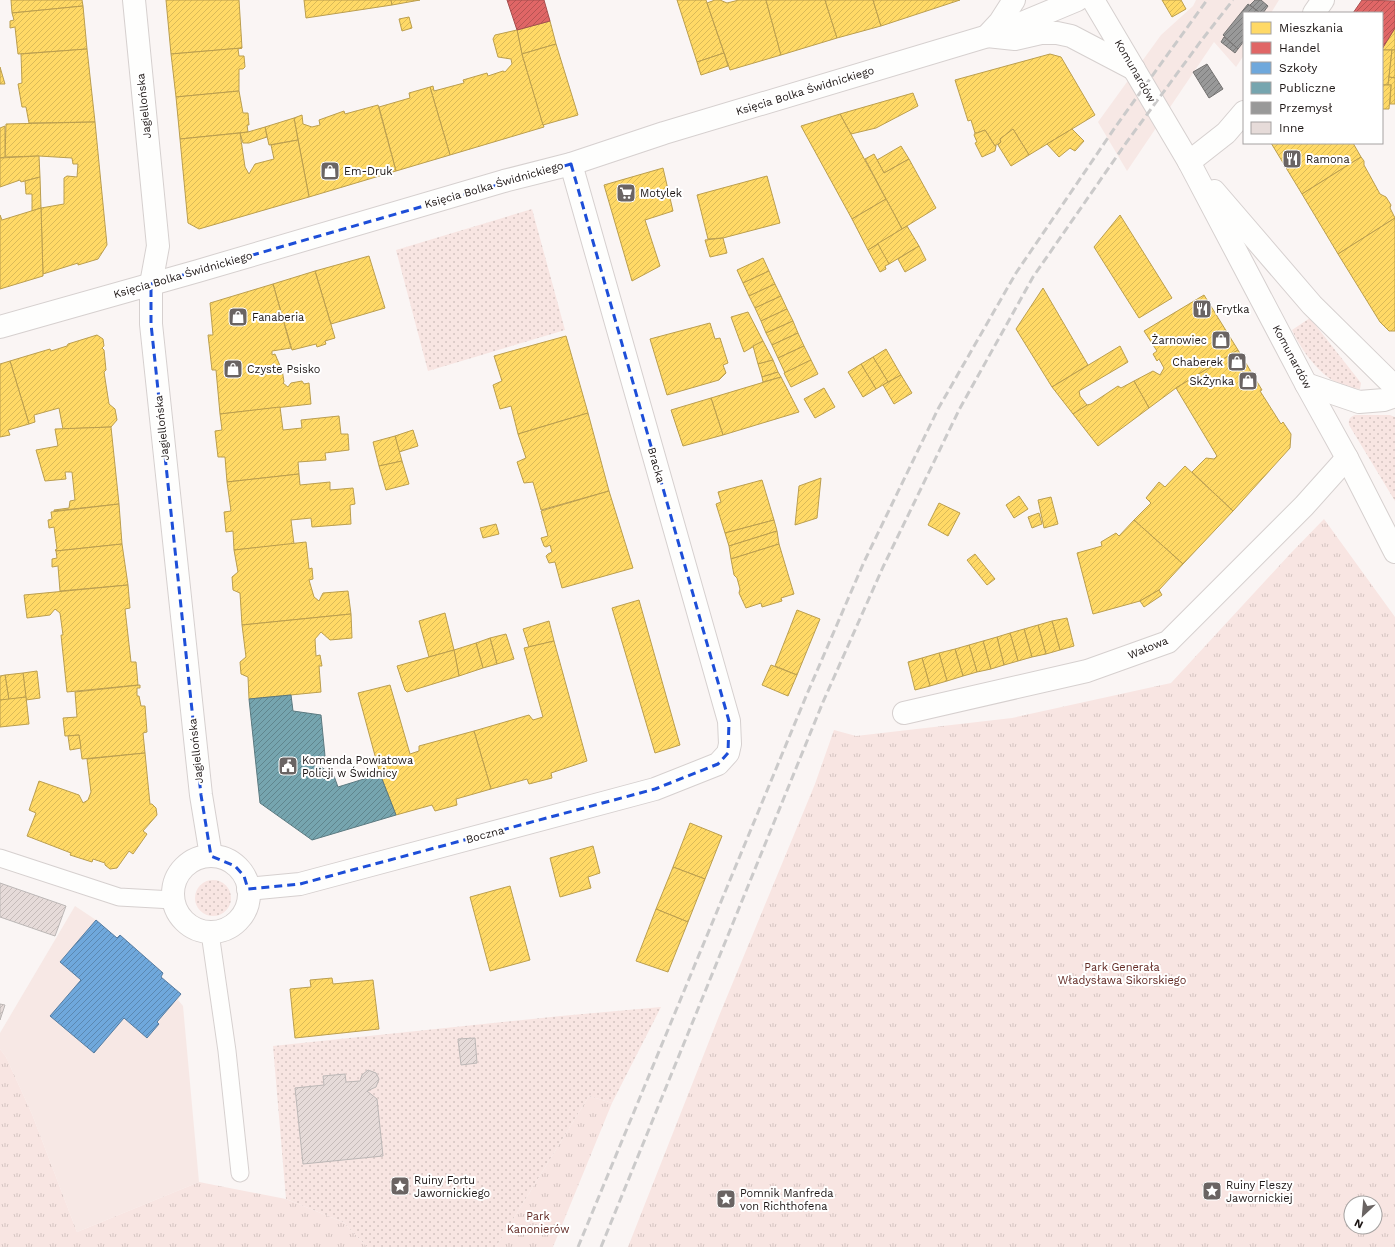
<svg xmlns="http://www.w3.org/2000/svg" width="1395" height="1247" viewBox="0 0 1395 1247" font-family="'Work Sans',sans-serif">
<defs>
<pattern id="grass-dots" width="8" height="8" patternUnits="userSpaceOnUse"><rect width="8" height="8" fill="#f8e5e2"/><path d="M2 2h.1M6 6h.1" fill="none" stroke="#d4c4c1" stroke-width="1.8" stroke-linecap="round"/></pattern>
<pattern id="park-tufts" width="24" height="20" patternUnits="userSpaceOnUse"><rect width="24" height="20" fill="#f8e5e2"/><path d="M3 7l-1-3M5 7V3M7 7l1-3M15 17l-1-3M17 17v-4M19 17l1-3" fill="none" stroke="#d4c4c1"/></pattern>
<pattern id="homes-hatch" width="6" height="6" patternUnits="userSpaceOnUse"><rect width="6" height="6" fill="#ffd966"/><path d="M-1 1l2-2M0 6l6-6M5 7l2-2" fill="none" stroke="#daba58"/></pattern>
<pattern id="shops-hatch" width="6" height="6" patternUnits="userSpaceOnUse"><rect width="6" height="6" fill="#e06666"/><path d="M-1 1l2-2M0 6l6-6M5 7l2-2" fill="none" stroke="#b55353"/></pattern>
<pattern id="schools-hatch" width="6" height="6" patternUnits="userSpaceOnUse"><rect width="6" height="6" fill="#6fa8dc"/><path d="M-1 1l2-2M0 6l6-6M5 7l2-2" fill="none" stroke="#5b88b1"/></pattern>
<pattern id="public-hatch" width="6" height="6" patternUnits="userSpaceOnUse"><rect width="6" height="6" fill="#76a5af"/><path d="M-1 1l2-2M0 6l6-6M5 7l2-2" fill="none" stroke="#60858d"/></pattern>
<pattern id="industry-hatch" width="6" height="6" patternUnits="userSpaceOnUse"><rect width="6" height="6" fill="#999"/><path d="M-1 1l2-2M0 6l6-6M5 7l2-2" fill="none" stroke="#7c7c7c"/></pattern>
<pattern id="building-hatch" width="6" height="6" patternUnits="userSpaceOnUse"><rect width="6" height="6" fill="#e6dbd9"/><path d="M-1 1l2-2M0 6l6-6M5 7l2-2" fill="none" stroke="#c5bbb9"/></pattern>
</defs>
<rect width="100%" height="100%" fill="#faf5f4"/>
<g fill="#f7e8e5">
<path d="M1196,0H1279L1271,13H1244V55L1236,67L1214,42L1127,171L1098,122L1161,35L1193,6Z"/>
<path d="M75,906L96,920L117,938L120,935L163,973L161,977L181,994L178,1000L183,1006L199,1182L77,1232L32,1114L6,1057L0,1049V1033Z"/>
</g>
<g fill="url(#grass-dots)">
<path d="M532,209L565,330L428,371L396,250Z"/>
<path d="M1310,318L1361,383L1360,389C1329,389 1304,356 1292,330Z"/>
<path d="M1355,415H1390L1395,417V501L1349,425C1348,419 1350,417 1355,415Z"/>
<circle cx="213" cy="898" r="18"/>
<path d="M661,1007L612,1103L589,1096L496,1247H367L343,1222L286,1199L273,1046L561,1016Z"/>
</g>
<g fill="url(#park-tufts)" fill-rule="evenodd">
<path d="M1324,519L1395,617V1247H628L719,1016L815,784L834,730L856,736L1012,718L1171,683L1290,554ZM1351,1203H1375V1227H1351Z"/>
<path d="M0,1049L6,1057L32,1114L77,1232L199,1182L286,1199L343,1222L367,1247H0Z"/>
<path d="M589,1096L612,1103L553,1247H496Z"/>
</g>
<g fill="url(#homes-hatch)" stroke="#bb9e4e">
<path d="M11,0H82L83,6L12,13Z"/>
<path d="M166,0H239L242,48L171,54Z"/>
<path d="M304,0H391L392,5L306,18Z"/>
<path d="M391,0H420L392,5Z"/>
<path d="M677,0H706L724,53L697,62Z"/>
<path d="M715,0H720L727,3L739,0H766L781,55L730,70L707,3Z"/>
<path d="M766,0H825L837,38L781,55Z"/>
<path d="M825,0H873L881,26L837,38Z"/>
<path d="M873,0H960L881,26Z"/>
<path d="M1162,0H1181L1186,9L1172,17Z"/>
<path d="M83,6L87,49L18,54L15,27L10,28V21L14,20L12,13Z"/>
<path d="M409,17L412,28L402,31L399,19Z"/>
<path d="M550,21L556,44L522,54L517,30Z"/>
<path d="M1395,28V50H1382V49Z"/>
<path d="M517,30L522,54L544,127L450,155L430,87L433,86L434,91L464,83L463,80L487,73L488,76L503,71L505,72L512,64L511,59L498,57L493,39L495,35Z"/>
<path d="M556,44L578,115L543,125L522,54Z"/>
<path d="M242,48L238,49L239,56H244L245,67L243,69H239V91L176,97L171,54Z"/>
<path d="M87,49L95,122L29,123L26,107H22L18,84L22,83L21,54Z"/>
<path d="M1382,50H1392L1388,85H1382Z"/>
<path d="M1392,50H1395V78L1389,77Z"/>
<path d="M724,53L728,66L701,75L697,62Z"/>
<path d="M1050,54L1061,57L1095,115L1029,155L1013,129L1000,139L1001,142L995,146L985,130L977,133H975L971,120L968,121L955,80Z"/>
<path d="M0,67L5,84H0Z"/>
<path d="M1389,77L1395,78V104H1390L1391,85H1388Z"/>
<path d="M1382,85H1391L1389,109H1382Z"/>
<path d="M430,87L450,155L396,171L379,107L410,98L409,93Z"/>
<path d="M239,91L243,113H248L249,125H247L248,132L180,139L176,97Z"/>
<path d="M913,93L918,106L876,128L851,134L840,114Z"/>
<path d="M378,105L396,171L309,197L294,118L302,115L303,124L312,127L320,125L319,120L344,111L345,114Z"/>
<path d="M840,114L886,199L852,219L801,126Z"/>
<path d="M294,118L298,140L269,145L265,127Z"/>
<path d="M95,122L107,245L98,259L78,265V263L43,274L41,208L64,204V178L67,176L77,177L78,164H73L72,158L39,156L5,157L6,124Z"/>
<path d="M5,126V157L0,158V128Z"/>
<path d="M265,127L267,137L249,143H243L240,133L248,132Z"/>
<path d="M1013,129L1029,155L1011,166L998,145L1001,142L1000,139Z"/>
<path d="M1072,129L1084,141L1075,151L1070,148L1059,157L1047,144Z"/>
<path d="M985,130L995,146H996L995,151L982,157L975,143L977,142L974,135L975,133H977Z"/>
<path d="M240,133L245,167L249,174L255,164L274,159L271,145L298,140L309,197L199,229L188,223L180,139Z"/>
<path d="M1271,143H1353L1361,157L1302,194Z"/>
<path d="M901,146L909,159L884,173L877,160Z"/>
<path d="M874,154L884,173L909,159L936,208L902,229L865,159Z"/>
<path d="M39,156L40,177L21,182L20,180L0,187V158Z"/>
<path d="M1361,157L1364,161V165L1380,194L1386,197L1391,205L1390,208L1395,218L1338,254L1302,194Z"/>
<path d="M663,168L673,211L645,220L660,266L632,281L604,185Z"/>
<path d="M767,176L780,223L723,238L708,239L697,195Z"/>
<path d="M40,177L41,208L32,211V194H26L25,181Z"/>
<path d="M886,199L902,229L868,250L852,219Z"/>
<path d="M41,208L43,276L0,289V215L2,220Z"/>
<path d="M1120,215L1172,298L1139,318L1094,247Z"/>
<path d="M1395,218V331H1389L1380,322L1338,254Z"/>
<path d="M907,226L919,246L889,264L877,244Z"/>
<path d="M723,238L727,253L710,257L705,240Z"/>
<path d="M878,244L889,264L885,266L886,269L880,272L868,250Z"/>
<path d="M919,246L926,260L905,272L898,259Z"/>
<path d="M369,256L385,308L331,324L315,271Z"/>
<path d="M763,258L769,271L743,283L737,270Z"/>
<path d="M315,271L335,338L325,341L326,344L317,347L316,344L292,350L273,284Z"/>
<path d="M769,271L775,284L749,296L743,283Z"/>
<path d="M273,284L291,348L272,351V355L275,354L281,368L282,369L284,382L283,383L288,387L291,383L302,381L304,384L309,383L311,404L220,414L216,370H212L208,335H213L210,303Z"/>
<path d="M775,284L781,296L755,308L749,296Z"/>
<path d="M1043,288L1088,365L1052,387L1016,329Z"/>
<path d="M1204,295L1238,350L1176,388L1149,408L1134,381L1153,371L1160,375L1164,368L1159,359L1157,361L1153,354L1157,351L1144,331Z"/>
<path d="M781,296L787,309L761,321L755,308Z"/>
<path d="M787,309L793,321L766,333L761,321Z"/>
<path d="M748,312L763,341L744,352L731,317Z"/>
<path d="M793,321L798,333L772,345L766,333Z"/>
<path d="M710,323L715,339L720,338L728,363L723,365L726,373L719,380L667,395L650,339Z"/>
<path d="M798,333L804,346L778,358L772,345Z"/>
<path d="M97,335L103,339L104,346L102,348L104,350L106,370L104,372L109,404L115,409L117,420L111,427L63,429L59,408L34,415L35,422L29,424L10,361L50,349L51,351L67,346L68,344Z"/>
<path d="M566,336L588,413L518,434L511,406L500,409L493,385L502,381L494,356Z"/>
<path d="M763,341L773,360L758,364L753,346Z"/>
<path d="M804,346L811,360L785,373L778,358Z"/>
<path d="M1120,346L1128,362L1079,391L1080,396L1087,405L1073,414L1052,387Z"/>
<path d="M886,349L901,375L888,382L873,357Z"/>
<path d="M1238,350L1262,390L1260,391L1281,424L1283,422L1291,434L1290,448L1233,511L1192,472L1206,458L1214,459L1217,456L1176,388Z"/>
<path d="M873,357L888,382L876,389L861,364Z"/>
<path d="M773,360L778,372L762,377L758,364Z"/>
<path d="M811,360L818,374L791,387L784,373Z"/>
<path d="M10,361L29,424L8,430L10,435L0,437V364Z"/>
<path d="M861,364L876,389L863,397L848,372Z"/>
<path d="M778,372L781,377L763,382L762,377Z"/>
<path d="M901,375L912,393L894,404L883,385Z"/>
<path d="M781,377L799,412L723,435L711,398Z"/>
<path d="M1134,381L1149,408L1098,446L1073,414L1087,405L1091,404L1118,386L1121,388Z"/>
<path d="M824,388L835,407L815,418L804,399Z"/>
<path d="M711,398L723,435L683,446L671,410Z"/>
<path d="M280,407L283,430L302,428L301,420L339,416L341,434H348L349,450L325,453L326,460L298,462L299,474L227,482L225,457H218L215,431L222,430L220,414Z"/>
<path d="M588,413L609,491L541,510L533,482L524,483L517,462L526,458L518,434Z"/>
<path d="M111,427L119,504L54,511V510L69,508L70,501L75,500L72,472H65L66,479L45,481L36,450L58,446L55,429Z"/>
<path d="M413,430L418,446L399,452L395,436Z"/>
<path d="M395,436L402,461L379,466L373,442Z"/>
<path d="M402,461L409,484L386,490L379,466Z"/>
<path d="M1185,466L1233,511L1183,564L1134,520L1151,503L1146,498L1159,482L1165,487Z"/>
<path d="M299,474L300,485L330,482V490L353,488L355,504L350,505L351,524L312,527L311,518L291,520L294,544L234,550L233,531L226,532L224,512L231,511L227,482Z"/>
<path d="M821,478L817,518L795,525L799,486Z"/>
<path d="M762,480L774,520L725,533L716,504L721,502L718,492Z"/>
<path d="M609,491L633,568L562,588L555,562L549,563L546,556L548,554L552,552L550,545L546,547L544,546L541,538L548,536L541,511Z"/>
<path d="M1019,496L1028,509L1014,518L1006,505Z"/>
<path d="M1051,497L1058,524L1044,528L1038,500Z"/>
<path d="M939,503L960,513L948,536L928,525Z"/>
<path d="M119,504L122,544L56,551L55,550L57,549L54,527L49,528L48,520L52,519L51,512Z"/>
<path d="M1039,513L1042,524L1032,528L1028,517Z"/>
<path d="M774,520L777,531L729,546L725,533Z"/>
<path d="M1134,520L1183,564L1159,590L1140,601L1093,614L1077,553L1102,546L1101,542L1116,533L1119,536Z"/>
<path d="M496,524L499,534L483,538L480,528Z"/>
<path d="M777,531L779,544L731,559L729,546Z"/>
<path d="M306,542L309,569L312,568L313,579L309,580L314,597L319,601L323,593L348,591L351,614L242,625L240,593L233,590L232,577L238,572L234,550Z"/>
<path d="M122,544L128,585L60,591L58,566L52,567V559L57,558L56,551Z"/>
<path d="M779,544L794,594L781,598L782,601L762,607L761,603L746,608L739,593L740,589L737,578L734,575L731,559Z"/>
<path d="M975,554L995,579L987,585L967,560Z"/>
<path d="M128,585L130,608L125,609L131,662H136L138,685L67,692L61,635H63L60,613L55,609L50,615L27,618L24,595Z"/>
<path d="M1159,590L1162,595L1144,607L1140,601Z"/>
<path d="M639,600L680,745L655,753L612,608Z"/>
<path d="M797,610L820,619L797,675L775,666Z"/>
<path d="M445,613L454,650L429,657L419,621Z"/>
<path d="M351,614L352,638L330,640L321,632L315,639L316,656L320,655L322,666H319L321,692L249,699L248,677L241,674L240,662L246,657L242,625Z"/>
<path d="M1067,618L1074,646L1060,650L1052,621Z"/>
<path d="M549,621L554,641L529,647L523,629Z"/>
<path d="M1052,621L1060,650L1046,654L1038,625Z"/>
<path d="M1038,625L1046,654L1032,657L1024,629Z"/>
<path d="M1024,629L1032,657L1018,661L1010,633Z"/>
<path d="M1010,633L1018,661L1004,665L997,637Z"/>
<path d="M506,634L514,659L497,664L490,638Z"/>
<path d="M997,637L1004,665L991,669L983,641Z"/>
<path d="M490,638L497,664L483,668L476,643Z"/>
<path d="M554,641L587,761L551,773L552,778L529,784L527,779L491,789L474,731L529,715L533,720L543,717L524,648Z"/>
<path d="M983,641L991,669L977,672L969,645Z"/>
<path d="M476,643L483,668L459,676L454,650Z"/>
<path d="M969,645L977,672L963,676L955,649Z"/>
<path d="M955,649L963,676L947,681L939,653Z"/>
<path d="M454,650L459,676L407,692L405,690L397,666Z"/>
<path d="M939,653L947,681L930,686L922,658Z"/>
<path d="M922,658L930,686L915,690L908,662Z"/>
<path d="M771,665L797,675L788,696L762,685Z"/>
<path d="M37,671L40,698L26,700L23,673Z"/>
<path d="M23,673L26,697L9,700L5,675Z"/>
<path d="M5,675L9,700H0V676Z"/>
<path d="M140,685V688H137V696H139L141,706H145L147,732L143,733L145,753L82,759L79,735L65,736L63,718L77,717L75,692Z"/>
<path d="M390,685L410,754L419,751V746L474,731L491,789L456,799L457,805L435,811L432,805L396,815L380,774L358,693Z"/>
<path d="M26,697L29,724L0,727V700Z"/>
<path d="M79,735L81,748L70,750L68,736Z"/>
<path d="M145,753L150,804H152L156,808L157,815L143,831L147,834L133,854L129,851L117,868L110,869L105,865V863L93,859L92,862L70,855L71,853L27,836L36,813L29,810L39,781L79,795L83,803L88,800L91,792L87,759Z"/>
<path d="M690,823L722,836L705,879L673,867Z"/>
<path d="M593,846L600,873L588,877L591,888L560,897L550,858Z"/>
<path d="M673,867L705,879L688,922L656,909Z"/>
<path d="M510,886L530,960L490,971L470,897Z"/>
<path d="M656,909L688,922L668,972L636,961Z"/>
<path d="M332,978L333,984L373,980L379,1029L295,1038L290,989L311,987L310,980Z"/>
</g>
<g fill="url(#shops-hatch)" stroke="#a64e4e">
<path d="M507,0H544L550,21L517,30Z"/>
<path d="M1362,0L1395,1V28L1382,49V13H1353Z"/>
</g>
<path fill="url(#schools-hatch)" stroke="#567ca0" d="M96,920L117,938L120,935L163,973L161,977L181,994L157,1022L159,1024L147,1038L124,1018L94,1053L50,1016L81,980L60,962Z"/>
<path fill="url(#public-hatch)" stroke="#5b7a81" d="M291,695L293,711L321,715L325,756L317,764L334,776L338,787L380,774L396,815L312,840L260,803L249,699Z"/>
<g fill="url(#industry-hatch)" stroke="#747271">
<path d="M1255,0H1261L1268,6L1263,13H1260L1250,5Z"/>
<path d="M1248,4L1260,13H1244V41L1238,49L1223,35Z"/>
<path d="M1224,37L1238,49L1235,53L1221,42Z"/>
<path d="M1207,64L1223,89L1209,98L1193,72Z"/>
</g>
<g fill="url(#building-hatch)" stroke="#bcb7b6">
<path d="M0,883L66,906L55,936L0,917Z"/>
<path d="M0,1004L5,1005L0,1020Z"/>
<path d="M475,1038L477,1063L461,1065L458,1039Z"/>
<path d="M368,1070L376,1073L379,1079L376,1087L367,1091L377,1099L383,1156L303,1164L295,1088L324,1085L323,1076L345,1074L346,1082L360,1081L362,1075Z"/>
</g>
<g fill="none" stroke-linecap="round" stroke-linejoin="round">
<defs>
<g id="service">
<path d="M0,858L119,897L173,900"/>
<path d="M210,933L227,1051L240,1173"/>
</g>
<g id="minor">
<path d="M134,0L158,246L151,284V324L201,795L211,856"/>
<path d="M1014,0L1000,22L987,36L1015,39L1041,33H1057L1071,36L1134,69"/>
<path d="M1314,13L1323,0"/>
<path d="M1189,162L1226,133L1244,112"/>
<path d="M0,327L198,271L504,181L571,164L664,133L998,33L1077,0"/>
<path d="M904,713L1087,671L1168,642L1304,506L1347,458"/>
<circle cx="211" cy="894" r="38"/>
<path d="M248,889L300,884L655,789L718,764L728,753L730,744L729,721L571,164"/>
</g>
<g id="tertiary">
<path d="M1093,0L1189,162L1306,384L1347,458L1395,552"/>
<path d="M1214,191L1312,305L1395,387"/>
<path d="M1306,384L1359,402L1384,400L1395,396"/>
</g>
</defs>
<use href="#service" stroke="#d6d0cf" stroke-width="19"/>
<use href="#minor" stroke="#d6d0cf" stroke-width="24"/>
<use href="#tertiary" stroke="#d6d0cf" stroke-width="24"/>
<use href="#service" stroke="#fefefd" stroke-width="17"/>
<use href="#minor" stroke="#fefefd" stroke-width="22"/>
<use href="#tertiary" stroke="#fefefd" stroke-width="22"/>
<g stroke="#cbcaca" stroke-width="3" stroke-dasharray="8 4" stroke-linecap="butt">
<path d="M578,1247L807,694L864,562L938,409L1016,273L1116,126L1207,0"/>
<path d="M601,1247L823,702L883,567L959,410L1033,277L1126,143L1201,41L1233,0"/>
</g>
</g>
<path fill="none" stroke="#1d4ed8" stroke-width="3" stroke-dasharray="8 5" stroke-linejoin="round" d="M571,164L729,721L728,753L718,764L655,789L300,884L248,889L244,876L235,866L211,856L201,795L151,324V284Z"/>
<defs>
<symbol id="restaurant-square" viewBox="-11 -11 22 22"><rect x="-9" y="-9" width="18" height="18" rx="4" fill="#6a6463" stroke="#fff"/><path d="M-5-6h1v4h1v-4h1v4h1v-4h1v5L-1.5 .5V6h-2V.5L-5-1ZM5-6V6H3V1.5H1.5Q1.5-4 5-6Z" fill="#fff"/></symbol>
<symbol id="shop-square" viewBox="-11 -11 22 22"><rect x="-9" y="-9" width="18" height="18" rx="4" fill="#6a6463" stroke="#fff"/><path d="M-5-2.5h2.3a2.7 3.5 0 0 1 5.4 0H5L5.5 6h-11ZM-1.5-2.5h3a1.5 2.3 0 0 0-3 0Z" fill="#fff"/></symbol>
<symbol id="supermarket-square" viewBox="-11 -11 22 22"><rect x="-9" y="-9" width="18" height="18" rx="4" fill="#6a6463" stroke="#fff"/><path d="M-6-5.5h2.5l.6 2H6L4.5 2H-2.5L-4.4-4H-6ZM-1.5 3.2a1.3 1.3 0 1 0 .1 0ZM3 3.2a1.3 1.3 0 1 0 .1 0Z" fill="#fff"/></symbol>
<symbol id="civic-square" viewBox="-11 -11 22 22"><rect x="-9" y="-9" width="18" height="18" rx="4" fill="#6a6463" stroke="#fff"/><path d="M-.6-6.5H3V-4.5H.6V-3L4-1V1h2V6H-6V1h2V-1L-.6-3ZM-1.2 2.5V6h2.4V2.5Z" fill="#fff"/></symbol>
<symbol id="sight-square" viewBox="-11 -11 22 22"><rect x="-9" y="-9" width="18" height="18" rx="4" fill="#6a6463" stroke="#fff"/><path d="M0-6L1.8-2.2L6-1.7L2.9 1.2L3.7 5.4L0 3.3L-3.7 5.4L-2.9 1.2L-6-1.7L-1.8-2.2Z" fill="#fff"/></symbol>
</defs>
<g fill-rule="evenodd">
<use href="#restaurant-square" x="1281" y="148" width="22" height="22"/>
<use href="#shop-square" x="319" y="160" width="22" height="22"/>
<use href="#supermarket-square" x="615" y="182" width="22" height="22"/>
<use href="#restaurant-square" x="1191" y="298" width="22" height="22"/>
<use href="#shop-square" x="227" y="306" width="22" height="22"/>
<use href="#shop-square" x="1210" y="329" width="22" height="22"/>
<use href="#shop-square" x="1226" y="351" width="22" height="22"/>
<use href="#shop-square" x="222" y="358" width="22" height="22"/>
<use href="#shop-square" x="1237" y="370" width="22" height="22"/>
<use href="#civic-square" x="277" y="755" width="22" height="22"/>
<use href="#sight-square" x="389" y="1175" width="22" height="22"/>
<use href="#sight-square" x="1201" y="1180" width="22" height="22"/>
<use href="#sight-square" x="715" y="1188" width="22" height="22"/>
</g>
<g text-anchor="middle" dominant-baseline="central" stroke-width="4" stroke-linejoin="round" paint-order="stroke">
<g font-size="11" fill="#1d1615" stroke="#fff">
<text transform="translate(1135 71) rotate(60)">Komunardów</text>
<text transform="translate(805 91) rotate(-17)">Księcia Bolka Świdnickiego</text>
<text transform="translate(144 106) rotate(-96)">Jagiellońska</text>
<text transform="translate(494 185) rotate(-16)">Księcia Bolka Świdnickiego</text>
<text transform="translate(183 275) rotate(-16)">Księcia Bolka Świdnickiego</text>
<text transform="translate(1292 357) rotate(62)">Komunardów</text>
<text transform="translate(162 428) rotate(-96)">Jagiellońska</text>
<text transform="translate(656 465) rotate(74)">Bracka</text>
<text transform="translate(1148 648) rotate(-22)">Wałowa</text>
<text transform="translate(196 751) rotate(-96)">Jagiellońska</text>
<text transform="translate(485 835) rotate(-15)">Boczna</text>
</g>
<g font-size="11" fill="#1d1615" stroke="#fff" text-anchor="start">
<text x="1306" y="159">Ramona</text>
<text x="344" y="171">Em-Druk</text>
<text x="640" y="193">Motylek</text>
<text x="1216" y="309">Frytka</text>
<text x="252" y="317">Fanaberia</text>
<text x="1207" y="340" text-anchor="end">Żarnowiec</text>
<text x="1223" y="362" text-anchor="end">Chaberek</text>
<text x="247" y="369">Czyste Psisko</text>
<text x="1234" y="381" text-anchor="end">SkŻynka</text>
<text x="302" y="760">Komenda Powiatowa<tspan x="302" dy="13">Policji w Świdnicy</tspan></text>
<text x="414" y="1180">Ruiny Fortu<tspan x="414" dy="13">Jawornickiego</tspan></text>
<text x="1226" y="1185">Ruiny Fleszy<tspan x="1226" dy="13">Jawornickiej</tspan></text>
<text x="740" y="1193">Pomnik Manfreda<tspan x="740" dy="13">von Richthofena</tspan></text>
</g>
<g font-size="11" fill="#622923" stroke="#fff">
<text x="1122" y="967">Park Generała<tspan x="1122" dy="13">Władysława Sikorskiego</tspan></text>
<text x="538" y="1216">Park<tspan x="538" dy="13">Kanonierów</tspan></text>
</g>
</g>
<rect x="1243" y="12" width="140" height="132" fill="#ffffff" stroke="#a5a2a1"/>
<rect x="1251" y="22" width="20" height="12" fill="#ffd966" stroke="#a5a2a1"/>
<text x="1279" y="32" font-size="12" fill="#1d1615">Mieszkania</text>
<rect x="1251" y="42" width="20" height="12" fill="#e06666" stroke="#a5a2a1"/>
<text x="1279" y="52" font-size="12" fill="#1d1615">Handel</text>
<rect x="1251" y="62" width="20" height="12" fill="#6fa8dc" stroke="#a5a2a1"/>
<text x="1279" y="72" font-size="12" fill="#1d1615">Szkoły</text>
<rect x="1251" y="82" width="20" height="12" fill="#76a5af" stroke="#a5a2a1"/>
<text x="1279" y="92" font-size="12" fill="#1d1615">Publiczne</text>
<rect x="1251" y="102" width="20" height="12" fill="#999999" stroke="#a5a2a1"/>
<text x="1279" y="112" font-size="12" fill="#1d1615">Przemysł</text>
<rect x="1251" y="122" width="20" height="12" fill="#e6dbd9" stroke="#a5a2a1"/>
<text x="1279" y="132" font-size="12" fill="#1d1615">Inne</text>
<g transform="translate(1363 1215) rotate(206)"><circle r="19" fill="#ffffff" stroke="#a5a2a1"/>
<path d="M0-3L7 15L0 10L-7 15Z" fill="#6a6463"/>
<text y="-6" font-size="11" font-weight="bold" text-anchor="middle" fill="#1d1615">N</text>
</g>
</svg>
